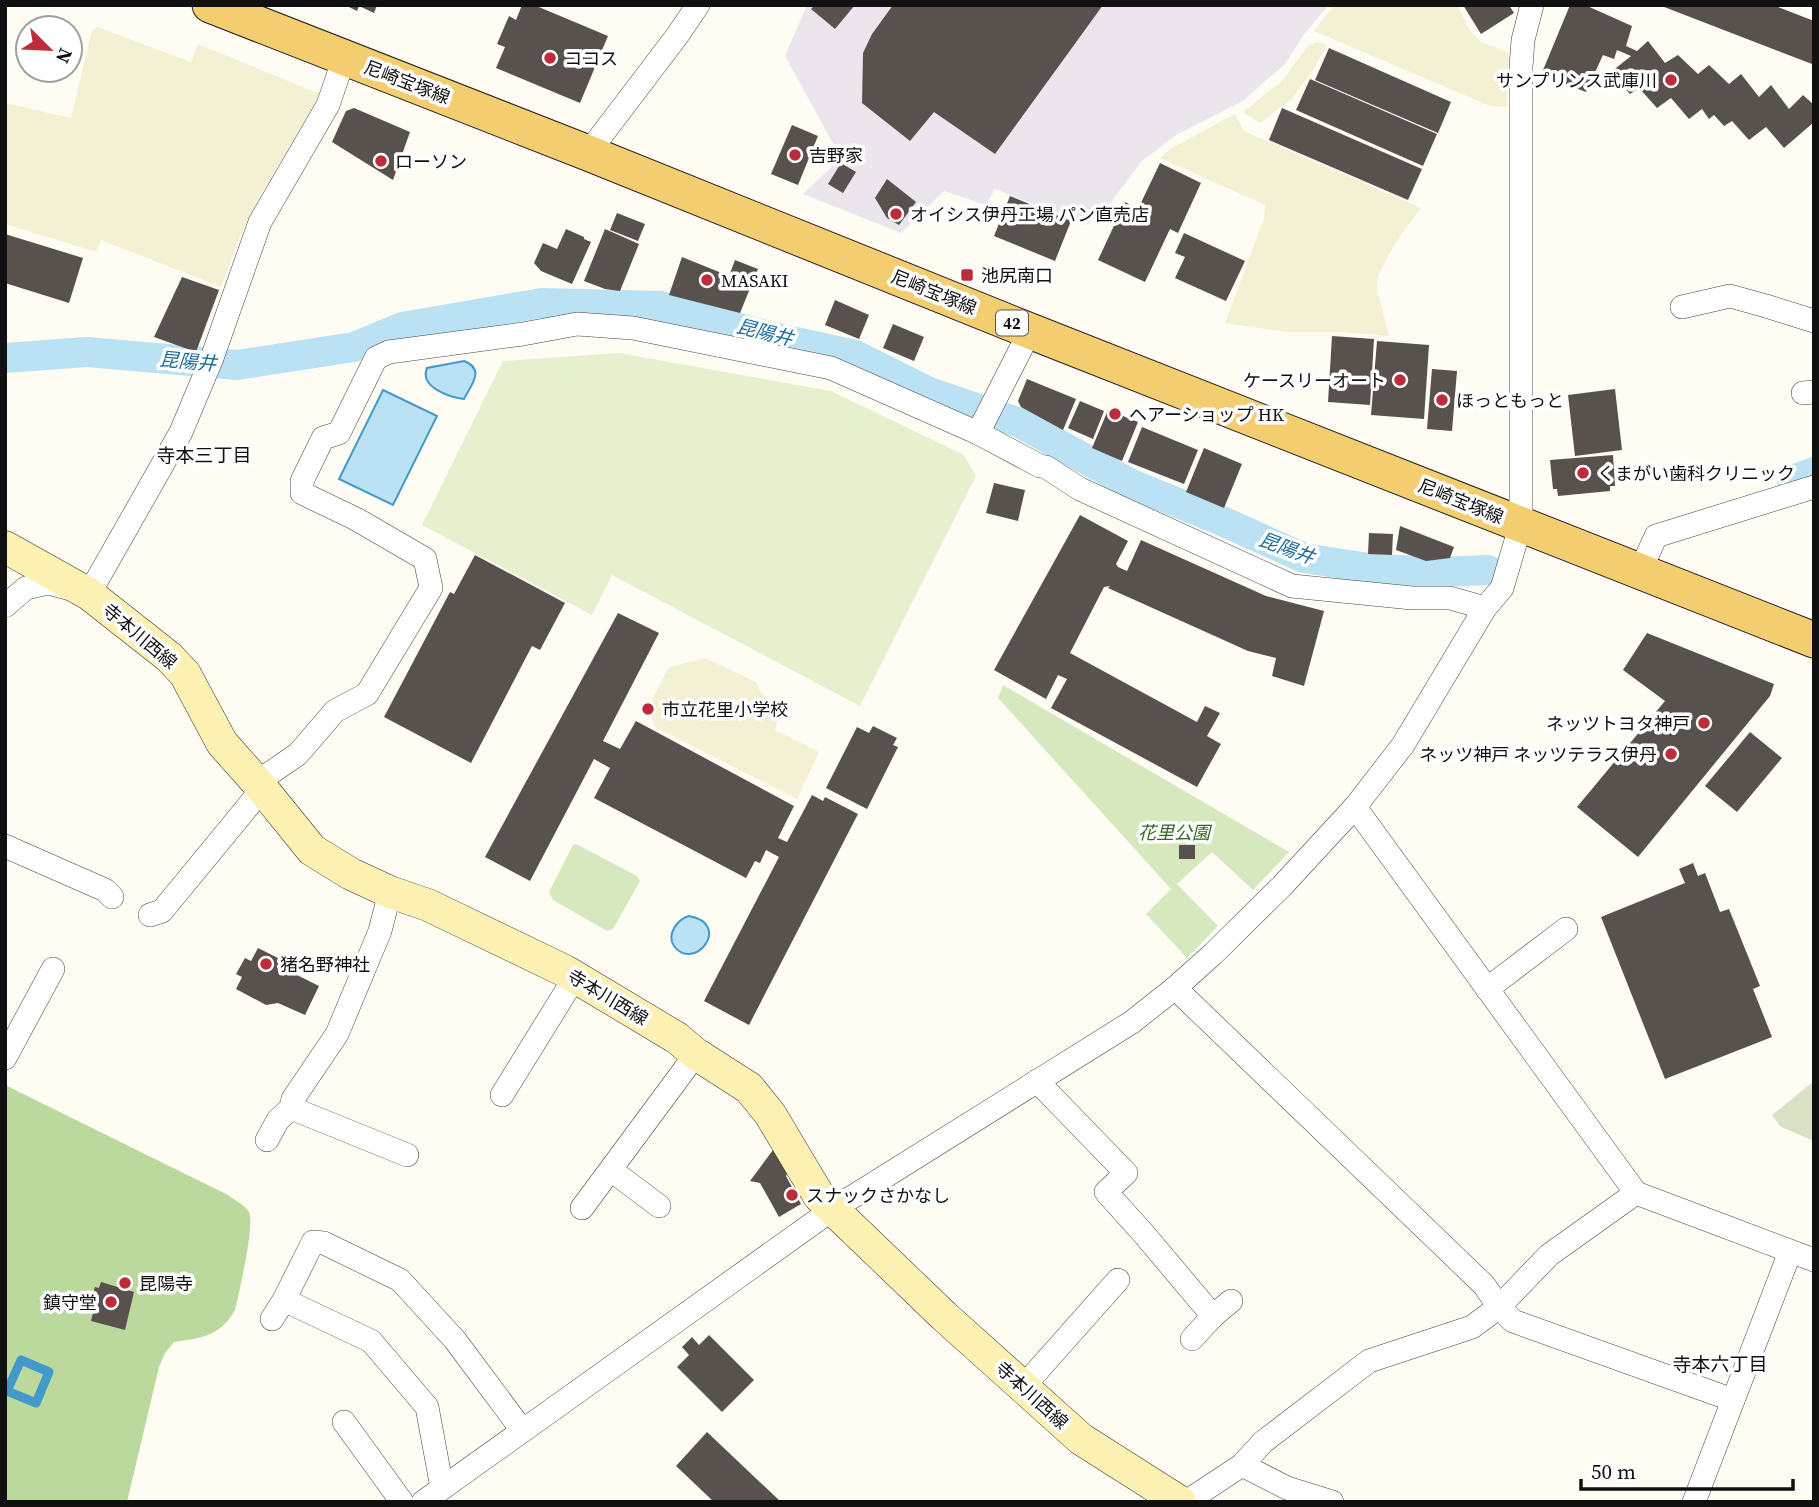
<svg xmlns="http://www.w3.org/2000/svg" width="1819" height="1507" viewBox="0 0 1819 1507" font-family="'Source Serif 4','Noto Sans JP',serif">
<rect width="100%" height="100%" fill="#fffcf4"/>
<path fill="#ede5ee" d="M807,5H1329L1305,33L1286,63L1243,101L1176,135L1141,162L1109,205L1087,225L995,189L986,205L944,191L901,233L803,194L841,158L785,56Z"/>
<g fill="#f4f0d4">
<path d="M1334,5H1457L1469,29L1481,42L1509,53L1507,107L1490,106L1314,31Z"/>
<path d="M97,27L191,62L198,44L320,94L256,203L241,234L221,287L101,240L96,252L5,224V103L71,118L92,30Z"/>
<path d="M1318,42L1327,45L1315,67L1292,99L1260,123L1243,112L1281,82L1308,46Z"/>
<path d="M1235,114L1244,131L1421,208L1397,240L1378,276L1377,289L1389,336L1341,332H1287L1225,323L1264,218L1265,205L1160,158L1170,149Z"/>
<path d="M705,658L756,682L761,693L781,706L775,730L819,752L797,799L655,727L648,708L669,667Z"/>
</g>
<g fill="#d6e9be">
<path d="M1003,685L1289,852L1253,890L1212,852L1177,884L1218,926L1187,958L1146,914L1171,889L998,698Z"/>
<path d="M576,844L637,876L640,881L613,929L607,931L553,900L549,892L573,845Z"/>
</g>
<path fill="#bbd99d" d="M5,1085L228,1195C234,1200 245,1205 249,1212C255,1225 239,1293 235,1310C220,1336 202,1338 174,1342L165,1353L159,1367L127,1502H5Z"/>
<path fill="#d9e1c4" d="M1814,1081V1141L1781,1127L1772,1115Z"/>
<path fill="#e6f0cf" d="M619,353L831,391L964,455L976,476L860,706L612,575L592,615L422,525L503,361Z"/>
<g fill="#bae1f4" stroke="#439ac9" stroke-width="2">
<path d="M464,361C485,369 472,384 464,399C449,397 419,387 427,368Z"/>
<path d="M383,390L437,416L393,505L339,479Z"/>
<path d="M689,916C733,924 694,973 674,946C666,934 678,919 689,916Z"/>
</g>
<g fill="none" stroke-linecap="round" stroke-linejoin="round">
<path stroke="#439ac9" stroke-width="9" d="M21,1360L49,1372L36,1403L7,1391Z"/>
<g stroke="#bae1f4" stroke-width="30">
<path d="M5,358L87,352L237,365L354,347L402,327L542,303L661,306L768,336L855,355L929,392L1020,423L1131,484L1220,520L1304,558L1375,569L1439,572L1488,570"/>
<path d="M1792,480L1814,472"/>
</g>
</g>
<g fill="#59514d">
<path d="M345,5H377L374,13L359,6L357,11Z"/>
<path d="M522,5H534L608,36L580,103L496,68L505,47L497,44L509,16L516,20Z"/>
<path d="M815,5H855L835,29L811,9Z"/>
<path d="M893,5H1103L995,154L934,112L910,141L862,103L863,53L872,34Z"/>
<path d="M1463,5H1509L1514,13L1481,34Z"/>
<path d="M1570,5H1585L1632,26L1626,46L1637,51L1648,41L1665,63L1678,55L1698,74L1709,65L1729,84L1741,74L1759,97L1771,85L1789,109L1803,95L1814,105V122L1784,148L1766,127L1749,140L1732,121L1724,126L1714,115L1709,119L1702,109L1689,119L1671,98L1657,108L1639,88L1630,94L1611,72L1631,56L1617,50L1614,59L1603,55L1586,92L1541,75Z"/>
<path d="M1659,5H1773L1814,21V59L1812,64Z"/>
<path d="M1329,48L1451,102L1438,133L1315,80Z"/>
<path d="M1310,79L1437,134L1423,166L1296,110Z"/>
<path d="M354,108L410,132L393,180L332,142L346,111Z"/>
<path d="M1282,108L1422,169L1408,200L1269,140Z"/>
<path d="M792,125L818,136L798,185L771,174Z"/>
<path d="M841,163L856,172L843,193L828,184Z"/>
<path d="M1160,163L1201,183L1178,233L1170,229L1145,282L1098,260L1125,202L1138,209Z"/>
<path d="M887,179L916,202L899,225L887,218L875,198Z"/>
<path d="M1010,196L1071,221L1055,261L994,236Z"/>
<path d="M617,213L645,224L638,241L610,230Z"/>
<path d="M566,229L584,237V239L591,242L572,284L541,271L534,263L543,243L557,249Z"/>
<path d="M605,229L639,244L620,291L605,289L584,281Z"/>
<path d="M1184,233L1245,261L1226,301L1175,278L1185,257L1175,253Z"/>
<path d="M5,234L83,258L69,303L5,283Z"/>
<path d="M682,257L729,276L735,260L758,269L740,313L669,295Z"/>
<path d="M182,277L219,290L196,352L154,337Z"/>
<path d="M835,300L869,315L859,339L825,325Z"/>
<path d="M893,324L924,337L914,361L883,348Z"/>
<path d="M1332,336L1374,339L1370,405L1328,402Z"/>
<path d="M1377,341L1429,345L1424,419L1371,415Z"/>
<path d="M1432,369L1457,371L1452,431L1427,429Z"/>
<path d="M1027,379L1076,399L1063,430L1021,407L1018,401Z"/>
<path d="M1615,389L1622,450L1575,456L1568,395Z"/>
<path d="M1080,401L1104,411L1093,439L1068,428Z"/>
<path d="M1108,410L1138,422L1122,461L1092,448Z"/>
<path d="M1142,427L1198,450L1184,484L1128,462Z"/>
<path d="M1204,448L1242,464L1224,508L1186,492Z"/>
<path d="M1613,455L1615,486H1610V491L1558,496L1557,489H1553L1550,460Z"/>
<path d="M994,483L1025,490L1018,521L986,513Z"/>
<path d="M1080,515L1128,541L1116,564L1118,567L1127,571L1141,540L1266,596L1324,611L1304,686L1272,676L1276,658L1248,651L1108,588L1110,586L1104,587L1070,653L1197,722L1205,706L1220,713L1207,736L1221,744L1197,787L1051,708L1067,679L1058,675L1046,699L994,670Z"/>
<path d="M1400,526L1454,547L1450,558L1426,561L1396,550Z"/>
<path d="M1369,533L1393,534L1392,555L1368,554Z"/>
<path d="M475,555L565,603L540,650L532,646L471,763L384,717L450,592L454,594Z"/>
<path d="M618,613L659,633L603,741L620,749L636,721L794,806L778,838L787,842L812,795L823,801L825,797L858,814L749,1025L704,1001L779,857L766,850L760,863L755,861L746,878L594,798L610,768L594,759L530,881L485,857Z"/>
<path d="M1647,633L1774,684L1770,696L1638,857L1577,807L1665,701L1623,670Z"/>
<path d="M873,726L897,738L893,745L898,747L867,809L826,788L857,727L869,733Z"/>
<path d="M1750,732L1782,758L1737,812L1705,786Z"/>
<rect x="1179" y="845" width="16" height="14"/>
<path d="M1693,863L1698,876L1705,873L1720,912L1729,909L1760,986L1753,989L1772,1037L1665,1079L1601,917L1685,883L1679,869Z"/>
<path d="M258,948L284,961L293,973L319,986L305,1015L278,1003L266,1005L236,989L242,977L236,974L245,958L251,961Z"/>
<path d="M773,1150L788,1171L786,1176L801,1204L779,1217L760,1183L750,1181Z"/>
<path d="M101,1282L134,1292L125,1330L91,1321L93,1313L88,1312L95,1287L99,1288Z"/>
<path d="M709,1335L754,1380L722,1412L677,1367L689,1355L682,1347L692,1337L699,1345Z"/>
<path d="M707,1432L781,1502H714L676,1466Z"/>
</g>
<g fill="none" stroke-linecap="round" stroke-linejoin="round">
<defs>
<g id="minor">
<path d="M588,153L677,36L698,5"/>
<path d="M1682,307L1730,296L1766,306L1814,321"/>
<path d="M1803,393L1814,392"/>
<path d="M978,433L1030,331"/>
<path d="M1640,571L1656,536L1814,487"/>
<path d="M5,606L26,588L48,583L89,594L181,432L212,358L260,222L328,105L344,58"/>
<path d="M1355,807L1636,1193L1814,1260"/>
<path d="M5,846L105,890L112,897"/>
<path d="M150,915L162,911L254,799L266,776L298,754L335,711L367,694L431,588L425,559L356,519L302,493V481L323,438L339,433L376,358L389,352L523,334L577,324L633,328L831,368L978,433L1040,466L1046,467L1080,489L1292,586L1412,598H1450L1485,608"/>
<path d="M1175,988L1484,1285L1499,1307L1513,1321L1733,1400"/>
<path d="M1487,989L1566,929"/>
<path d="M5,1058L53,969"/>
<path d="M1037,1081L1126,1173L1106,1192L1143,1233L1213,1316"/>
<path d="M502,1095L575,977"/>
<path d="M291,1108L407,1155"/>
<path d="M267,1140L278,1120L291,1108L293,1099L337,1034L380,931L390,892"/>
<path d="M611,1170L659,1206"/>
<path d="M582,1208L696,1054"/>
<path d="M272,1319L284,1300"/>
<path d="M1192,1339L1213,1316L1231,1301"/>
<path d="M1023,1387L1118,1280"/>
<path d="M344,1422L402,1502"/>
<path d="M1242,1465L1263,1442L1369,1361L1472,1327L1499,1307L1549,1255L1636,1193"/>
<path d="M442,1488L427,1407L371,1341L284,1300L313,1242L324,1243L400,1280L455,1340L522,1430"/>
<path d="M423,1502L833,1209L1132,1022L1175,988L1213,954L1282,886L1355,807L1403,745L1485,608L1502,588L1521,524V67L1523,40L1532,5"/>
<path d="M1186,1502L1242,1465L1287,1488L1332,1502"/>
<path d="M1694,1502L1790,1252"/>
</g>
<path id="secondary" d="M5,547L89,594L169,657L185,674L222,743L261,787L312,850L351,874L390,892L428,905L565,971L677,1038L696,1054L749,1088L770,1114L819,1196L944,1316L1081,1439L1180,1502"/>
<path id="primary" d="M210,5L588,153L1030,331L1814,640"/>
</defs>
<use href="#minor" stroke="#434343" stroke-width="24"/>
<use href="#secondary" stroke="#323232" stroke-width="33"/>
<use href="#primary" stroke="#212121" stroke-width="37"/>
<use href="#minor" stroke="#fff" stroke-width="23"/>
<use href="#secondary" stroke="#fcf0b2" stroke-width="32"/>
<use href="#primary" stroke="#f3cd6f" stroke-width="35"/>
</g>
<g fill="#bd2c3a" stroke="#fff" stroke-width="2.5">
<circle cx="550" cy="58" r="7"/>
<circle cx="1671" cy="80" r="7"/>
<circle cx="795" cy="155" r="7"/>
<circle cx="381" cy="161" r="7"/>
<circle cx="896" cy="214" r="7"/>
<rect x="960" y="268" width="14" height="14" rx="3.5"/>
<circle cx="707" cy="280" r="7"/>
<circle cx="1400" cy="380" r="7"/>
<circle cx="1442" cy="400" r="7"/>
<circle cx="1115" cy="414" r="7"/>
<circle cx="1583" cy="473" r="7"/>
<circle cx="648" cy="709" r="7"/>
<circle cx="1704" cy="723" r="7"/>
<circle cx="1671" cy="754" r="7"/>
<circle cx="266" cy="964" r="7"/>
<circle cx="792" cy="1195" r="7"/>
<circle cx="125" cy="1283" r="7"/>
<circle cx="111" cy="1302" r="7"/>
</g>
<g text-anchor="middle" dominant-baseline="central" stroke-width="7" stroke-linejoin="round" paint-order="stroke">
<rect fill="#fff" stroke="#585858" stroke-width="2" x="996" y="310.5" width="32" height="25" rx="5"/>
<g font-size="16" font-weight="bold" fill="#101010">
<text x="1012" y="323">42</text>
</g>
<g font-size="18" fill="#101010" stroke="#fff" text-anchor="start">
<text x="564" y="58">ココス</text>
<text x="1657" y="80" text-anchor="end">サンプリンス武庫川</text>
<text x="809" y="155">吉野家</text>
<text x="395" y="161">ローソン</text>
<text x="910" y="214">オイシス伊丹工場 パン直売店</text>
<text x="981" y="275">池尻南口</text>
<text x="721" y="280">MASAKI</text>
<text x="1386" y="380" text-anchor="end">ケースリーオート</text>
<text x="1456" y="400">ほっともっと</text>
<text x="1129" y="414">ヘアーショップ HK</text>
<text x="1597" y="473">くまがい歯科クリニック</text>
<text x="662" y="709">市立花里小学校</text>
<text x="1690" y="723" text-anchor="end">ネッツトヨタ神戸</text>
<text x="1657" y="754" text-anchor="end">ネッツ神戸 ネッツテラス伊丹</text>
<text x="280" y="964">猪名野神社</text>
<text x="806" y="1195">スナックさかなし</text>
<text x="139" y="1283">昆陽寺</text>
<text x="97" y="1302" text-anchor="end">鎮守堂</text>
</g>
<g font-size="18" fill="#101010" stroke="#fff">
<text transform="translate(407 82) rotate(21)">尼崎宝塚線</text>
<text transform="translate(934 292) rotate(22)">尼崎宝塚線</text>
<text transform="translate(1461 501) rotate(22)">尼崎宝塚線</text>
<text transform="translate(140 636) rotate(40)">寺本川西線</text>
<text transform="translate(608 997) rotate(31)">寺本川西線</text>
<text transform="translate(1032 1395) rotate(42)">寺本川西線</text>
</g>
<g font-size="18" font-style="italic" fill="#336722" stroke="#fff">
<text x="1174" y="832">花里公園</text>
</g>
<g font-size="19" font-style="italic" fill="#1c6c9f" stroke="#fff">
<text transform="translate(765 332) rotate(14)">昆陽井</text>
<text transform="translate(188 361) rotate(5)">昆陽井</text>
<text transform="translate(1287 548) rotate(20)">昆陽井</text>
</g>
<g font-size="19" fill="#101010" stroke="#fff">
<text x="204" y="455">寺本三丁目</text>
<text x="1720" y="1364">寺本六丁目</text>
</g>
</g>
<rect width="1819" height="1507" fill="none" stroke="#101010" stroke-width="14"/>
<g transform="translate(49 49) rotate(114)"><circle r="33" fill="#ffffff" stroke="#9f9f9f" stroke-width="2"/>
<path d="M0-5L12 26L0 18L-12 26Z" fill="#bd2c3a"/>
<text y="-10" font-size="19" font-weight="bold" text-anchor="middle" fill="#101010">N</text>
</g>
<path d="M1581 1479v10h212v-10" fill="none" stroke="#101010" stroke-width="3.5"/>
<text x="1591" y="1479" font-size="21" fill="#101010" stroke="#ffffff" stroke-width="5" paint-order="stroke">50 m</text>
</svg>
